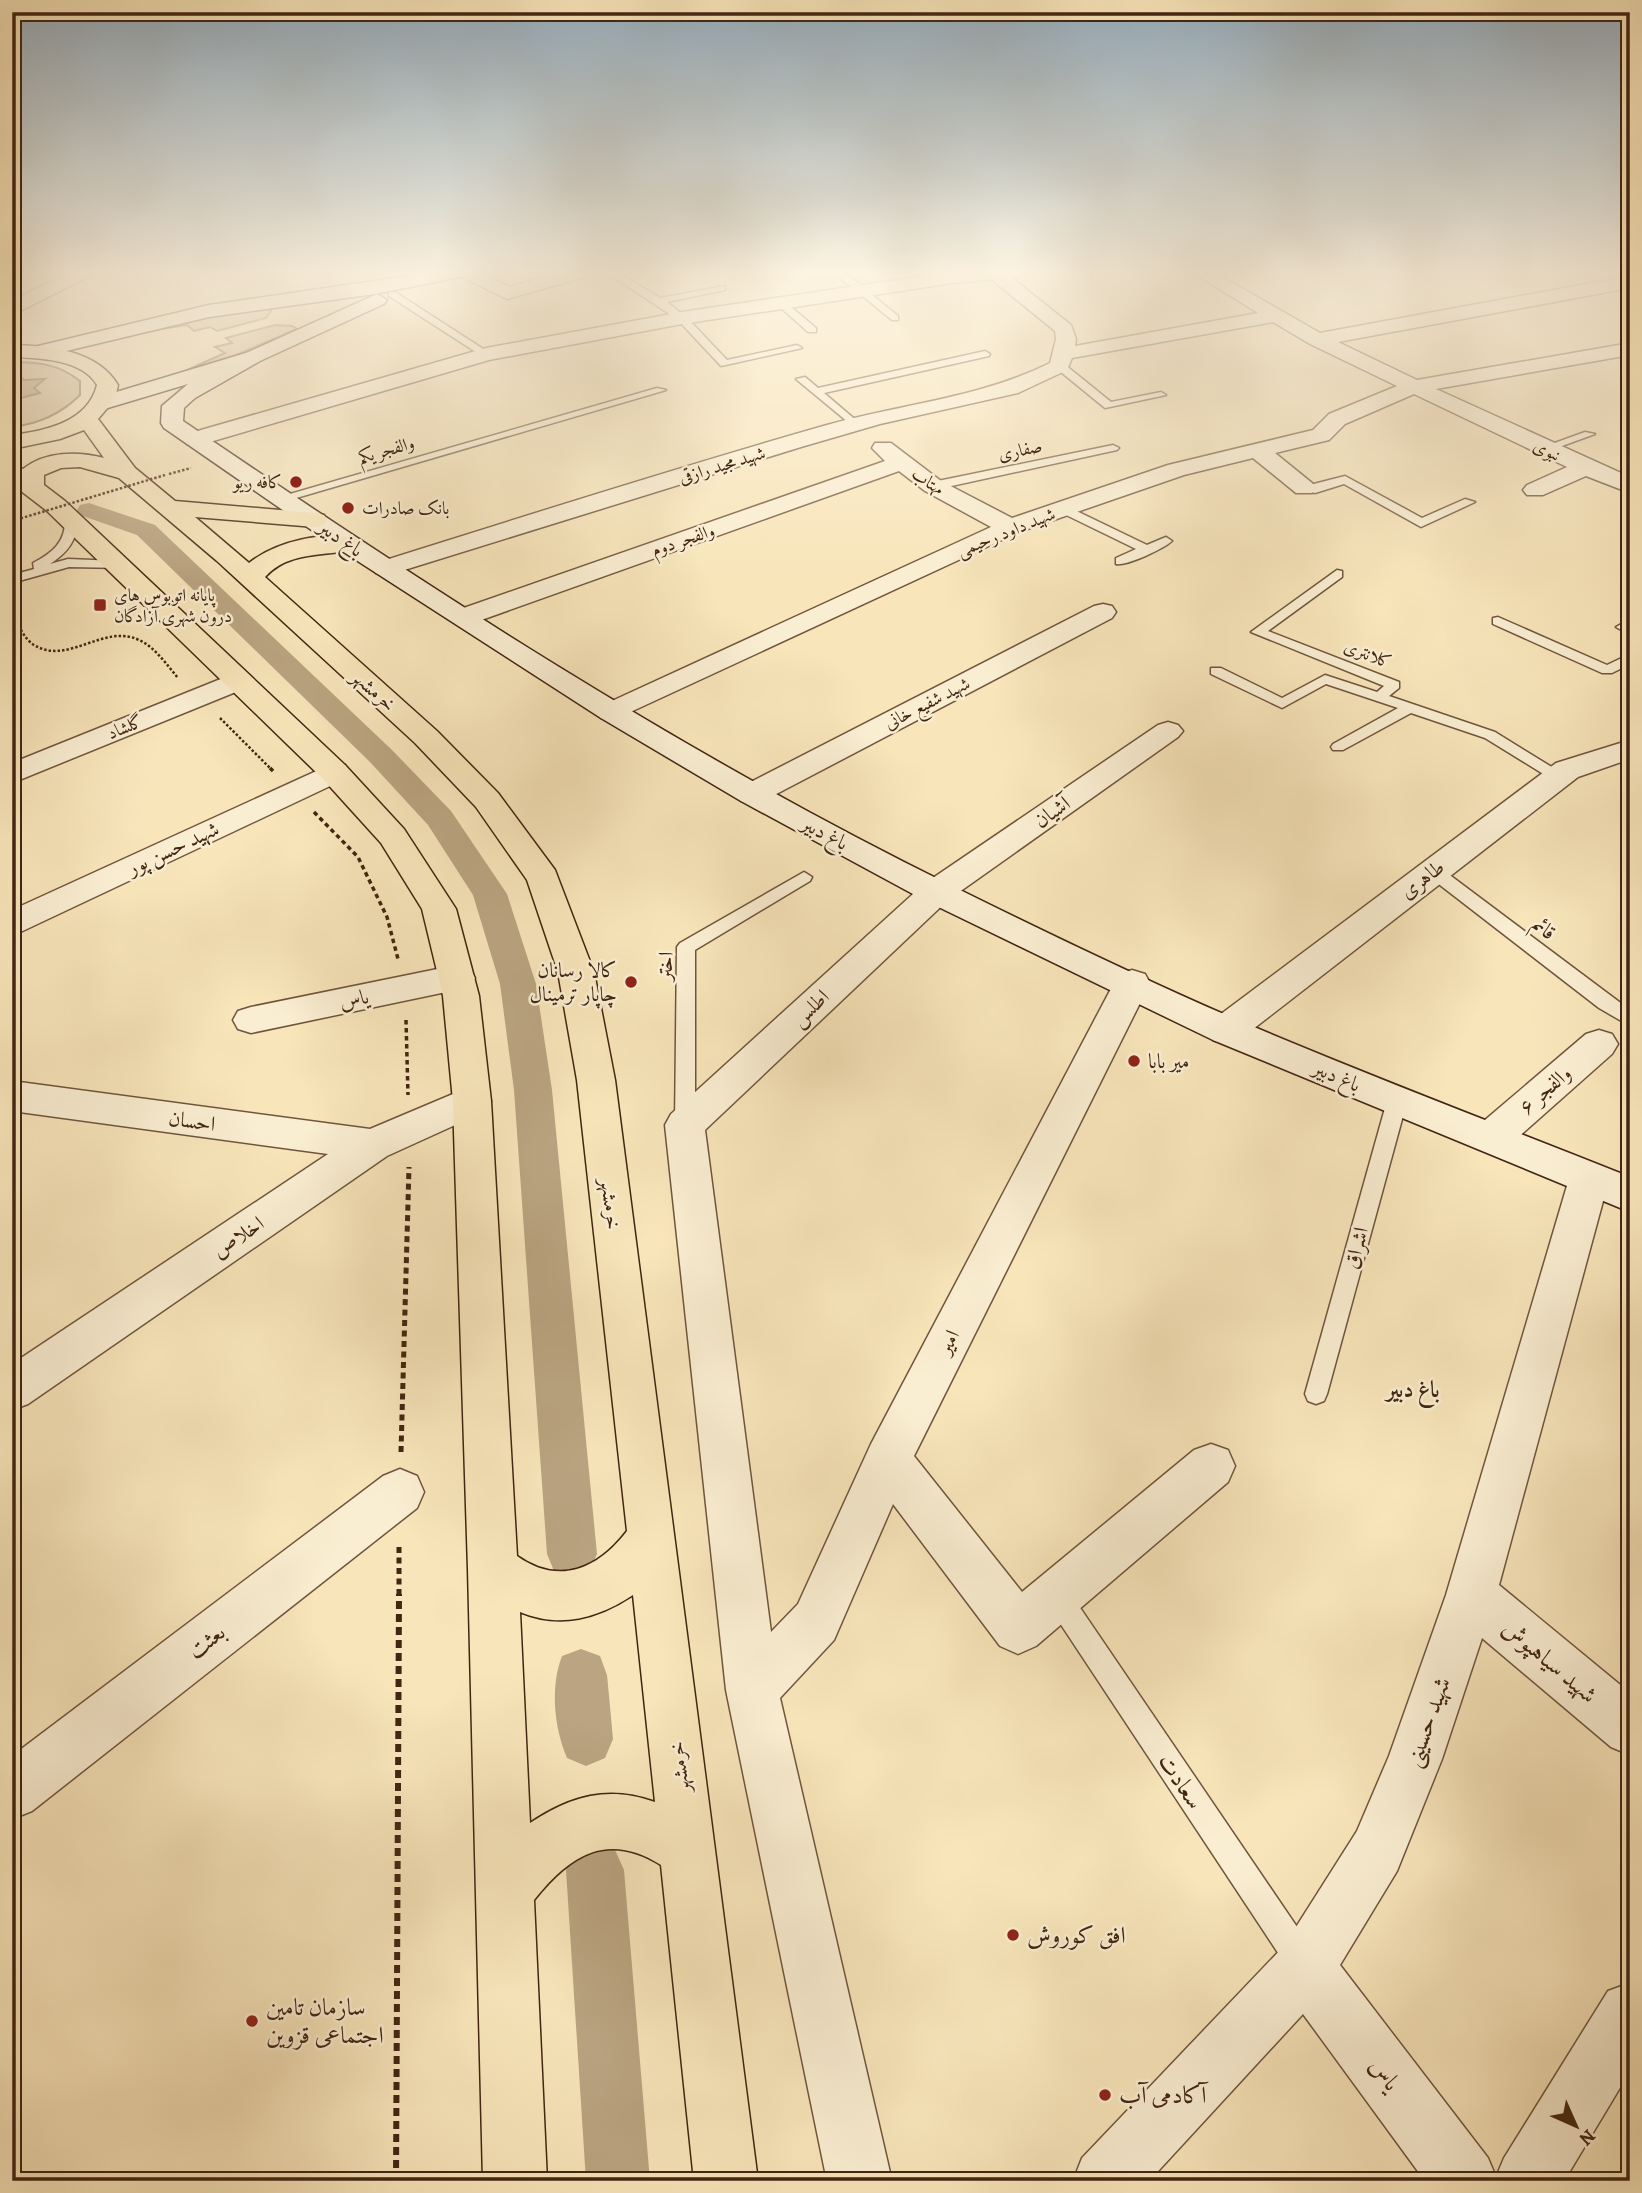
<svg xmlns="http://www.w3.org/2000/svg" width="1642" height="2193" viewBox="0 0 1642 2193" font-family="Alegreya,Amiri,serif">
<rect width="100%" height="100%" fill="#f8e5ba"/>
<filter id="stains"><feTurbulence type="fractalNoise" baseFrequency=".00286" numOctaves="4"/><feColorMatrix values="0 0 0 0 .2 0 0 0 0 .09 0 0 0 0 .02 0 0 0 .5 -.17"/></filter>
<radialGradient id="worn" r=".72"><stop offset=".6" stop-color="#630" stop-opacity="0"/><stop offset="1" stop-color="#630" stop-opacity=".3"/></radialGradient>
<g fill="#d9c49d" stroke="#8e7458" stroke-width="2">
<path d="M267,308L271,311L266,318L217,331L210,327L194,331L187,325L136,333L189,321Z"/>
<path d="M275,325L292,326L297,329L236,355L185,371L225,353L215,347L232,343L226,338Z"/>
<path d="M12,362C38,362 59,364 80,381V395C61,414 39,424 12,427Z"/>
</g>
<path fill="#baa481" stroke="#8a7155" stroke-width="2" d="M18,374L24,380L45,379L34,388L40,393L21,398L15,405H12V376Z"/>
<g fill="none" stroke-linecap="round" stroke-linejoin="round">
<g fill="#baa481" fill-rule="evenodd">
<path d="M89,503L155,525L392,750L451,811L507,894L536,984L552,1090L597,1554L590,1571L572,1579L554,1571L547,1554L514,1090L500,984L473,895L428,825L370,762L137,535L80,515L77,510L80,505Z"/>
<path d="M581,1649L600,1656L607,1675L613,1739L605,1758L586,1766L567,1758C554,1728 550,1687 562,1656Z"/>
<path d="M595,1841L615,1850L624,1870L650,2181H586L566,1870L575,1850Z"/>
</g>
<defs>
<g id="service">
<path d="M606,272H617L660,298L725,286V290L667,302L689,320L727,360L797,345L802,348L721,366L677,319Z"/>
<path d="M833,272H844L898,316V320H892Z"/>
<path d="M389,292H395L491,354L482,356L389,296Z"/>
<path d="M780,303H786L816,328V332H808L780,307Z"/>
<path d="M985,351L990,354L989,356L824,393L858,422V426L854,427L796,379L805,377L818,388Z"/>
<path d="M1056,364H1064L1111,402L1161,392L1166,395L1105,408L1056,368Z"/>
<path d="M657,388L666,390L286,501L276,498Z"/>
<path d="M1585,432L1595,434L1548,451L1538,449Z"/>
<path d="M1113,445L1119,448L1117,450L933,490L927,486L933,482Z"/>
<path d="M1345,476L1422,518L1465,499L1475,502L1421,527L1344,484L1315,493L1298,488Z"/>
<path d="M1064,505L1147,545L1166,537L1172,541C1163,549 1127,566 1116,564V558L1136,549L1060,512L1058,509Z"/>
<path d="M71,515L77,519C78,540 67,553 50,564L68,559L118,561L123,562V568L69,567L12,583V575L34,569L33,563C52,553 66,542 65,519Z"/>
<path d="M1337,570L1342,571V577L1268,631L1399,682V688L1389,696L1495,732L1563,774L1566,777L1563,780H1553L1485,738L1411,713L1343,750H1333L1331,747L1333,744L1398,708L1326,684L1282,708L1211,674V668H1221L1282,698L1325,675L1377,692L1384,686L1251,632Z"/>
<path d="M1498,617L1607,665L1630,654V664L1612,673H1602L1493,624V618Z"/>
<path d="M1623,623L1630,625V635L1616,627Z"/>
<path d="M1433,866L1439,867L1630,1010V1026L1599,1008L1427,875L1425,871Z"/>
<path d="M804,872L812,877L810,881L695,950V1125L692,1130L685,1133L678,1130L675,1125L677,947L680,943Z"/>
<path d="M1397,1094L1404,1096L1407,1101L1327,1394L1324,1401L1316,1404L1308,1401L1305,1394L1387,1101L1390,1096Z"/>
<path d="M1057,1583L1066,1587L1312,1949L1316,1960L1312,1971L1301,1975L1290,1971L1048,1605L1044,1596L1048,1587Z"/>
</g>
<g id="minor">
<path d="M458,272H481L509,287L561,272H590L588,276L507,299L460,276Z"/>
<path d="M950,272H1023L1021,276L1012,278L1071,325L1076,339L1075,346L1258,313L1192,272H1214L1320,333L1630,276V288L1338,342L1417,380L1630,343V355L1436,389L1630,477V493L1586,476L1543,495H1527L1523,490L1527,485L1567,467L1414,394L1345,424L1329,440L1275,453L1312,483L1316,488L1312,493H1296L1253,458L1184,475L1019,532L611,721L601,718L596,712L601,706L991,527L925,491L899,471L473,623L464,625L455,623L451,617L455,611L885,461L872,448L875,443H891L941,481L1012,518L1168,465L1313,430L1329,414L1397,386L1310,344L1273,322L1072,358L1067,370L1018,393L880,424L801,447L385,576L376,573L372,568L376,563C526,516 676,468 827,425C901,404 980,398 1050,363L1056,339L1055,331L991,279L953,283L682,324L489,360L203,444H187L184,439L187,434L486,348L682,312Z"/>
<path d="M1103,604L1112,606L1116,612L1112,618L763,801L752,804L741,801L736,794L741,787L1094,606Z"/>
<path d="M238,672L248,675L252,681L248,687L12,783V763Z"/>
<path d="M1168,722L1178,725L1183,731L1178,737L948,900L705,1130L771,1632L798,1604L871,1444L1114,983L1119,974L1132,970L1145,974L1150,983L914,1456L1022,1592L1194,1450L1211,1444L1228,1450L1235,1466L1228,1482L1036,1646L1018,1654L1000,1646L893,1504L834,1640L780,1698L892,2181H827L726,1690L665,1125L671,1114L924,884L1158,725Z"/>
<path d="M1630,740V759L1578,777L1239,1040L1226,1044L1213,1040L1208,1030L1213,1020L1556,763Z"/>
<path d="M334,763L345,765L349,772L345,779L12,936V910Z"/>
<path d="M457,965L470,969L475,978L470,987L251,1033L238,1029L233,1020L238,1011L251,1007Z"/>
<path d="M1599,1030L1612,1034L1618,1044L1612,1054L1506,1148L1492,1153L1478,1148L1472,1137L1478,1126L1586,1034Z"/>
<path d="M12,1081L370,1129L472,1086L486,1091L491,1101L486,1111L387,1156L28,1404L12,1410V1364L328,1154L12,1111Z"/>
<path d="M1589,1163L1603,1167L1609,1179L1499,1585L1630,1693V1755L1611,1747L1482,1638L1442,1759L1397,1871L1340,1965L1488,2158L1496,2177L1504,2158L1608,1991L1630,1983V2071L1564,2181H1425L1303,2014L1149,2181H1073L1082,2158L1284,1946L1357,1831L1389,1756L1446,1595L1569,1179L1575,1167Z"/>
<path d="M400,1469L417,1476L424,1492L417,1508L32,1811L12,1819V1756L383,1476Z"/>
</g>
<path id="tertiary" d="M69,272H92L90,276L12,315V301Z"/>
<g id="secondary">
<path d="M435,272H467L465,276L375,294L209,317L41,357L34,355L31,351L34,347L209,305Z"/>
<path d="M377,294L387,300L384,304L260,361L195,398L184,408L183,421C430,589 681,753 950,885C1045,932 1142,979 1240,1021C1369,1076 1500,1125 1630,1177V1212L1213,1040L924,900L741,801L601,718L339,549L164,428L161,423L162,406L188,384L101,410L93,409L90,404L93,399L246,353Z"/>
</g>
<path id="primary" d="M12,345C50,346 97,350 118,385L115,399L98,419L135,468L175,501L315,513L324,515L327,520L324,525L315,527L195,517L249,563C275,542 324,530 357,539L361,544L357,549C324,557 290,550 265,577L437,731L498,793L555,870L594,972L615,1080L758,2181H694L661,1865C607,1831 570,1855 534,1900L547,2181H483L468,1569L453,1101L443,996L422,909L381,843L323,779L47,511L12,484V465L23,469C45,451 78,451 104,458L84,430L60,439L12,449V435C45,431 88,422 97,385C82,359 39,358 12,357ZM80,467L119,478L217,561L415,743L476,807L527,880L558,972L577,1080L627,1531C598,1569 559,1586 517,1556L491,1101L479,996L456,909L404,829L345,765L65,501L44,485V475L61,468ZM633,1595L655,1802C608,1785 570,1796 530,1823L520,1612C561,1629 598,1618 633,1595Z"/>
</defs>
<use href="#service" stroke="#70553c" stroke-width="3"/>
<use href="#minor" stroke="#70553c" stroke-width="3"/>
<use href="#tertiary" stroke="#70553c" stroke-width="3"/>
<use href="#secondary" stroke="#422512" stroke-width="3"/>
<use href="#primary" stroke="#422512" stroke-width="3"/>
<g stroke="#422512" stroke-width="2.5" stroke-dasharray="2.5 2" stroke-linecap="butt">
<path d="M169,474L191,468"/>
<path d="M12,614C18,624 24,639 34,645C68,666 104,623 139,640C155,647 167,665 178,678"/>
<path d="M220,718L272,770"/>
</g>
<g stroke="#422512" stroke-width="3.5" stroke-dasharray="4.5 3.5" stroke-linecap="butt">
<path d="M270,768L273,771"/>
<path d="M314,812L358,857L387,917L398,959"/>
<path d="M406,1020L408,1095"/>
</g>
<g stroke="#422512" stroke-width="5" stroke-dasharray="6 4.5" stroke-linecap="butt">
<path d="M401,1452L409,1167"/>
<path d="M399,1595V1545"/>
</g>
<path stroke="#422512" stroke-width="6" stroke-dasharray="8 5" stroke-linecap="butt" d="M396,2181L399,1594"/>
<use href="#service" fill="#faeed2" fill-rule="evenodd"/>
<use href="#minor" fill="#faeed2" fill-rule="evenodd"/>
<use href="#tertiary" fill="#faeed2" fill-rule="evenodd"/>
<use href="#secondary" fill="#faeed2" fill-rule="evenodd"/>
<use href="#primary" fill="#f8e5ba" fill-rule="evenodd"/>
<path stroke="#422512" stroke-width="2.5" stroke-dasharray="2.5 2" stroke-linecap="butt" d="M12,521L165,475"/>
</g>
<linearGradient id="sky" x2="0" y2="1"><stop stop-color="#95aebf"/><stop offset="0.47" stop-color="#fcf3e0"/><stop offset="1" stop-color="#fcf3e0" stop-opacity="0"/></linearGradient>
<rect width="1642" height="579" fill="url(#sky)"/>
<g fill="#8f2418" stroke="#faeed2" stroke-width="2.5">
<circle cx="296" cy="482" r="7"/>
<circle cx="348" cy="508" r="7"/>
<rect x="93" y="598" width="14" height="14" rx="3.5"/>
<circle cx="631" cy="982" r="7"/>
<circle cx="1134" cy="1061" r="7"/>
<circle cx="1013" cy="1935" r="7"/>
<circle cx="252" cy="2021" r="7"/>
<circle cx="1105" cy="2095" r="7"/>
</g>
<g text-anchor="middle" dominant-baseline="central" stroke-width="5" stroke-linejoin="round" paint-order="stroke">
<g font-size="18" fill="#422512" stroke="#faeed2">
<text transform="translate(386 450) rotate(-16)">والفجر یکم</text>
<text transform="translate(1020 450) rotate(-12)">صفاری</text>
<text transform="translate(1547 450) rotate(24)">نبوی</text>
<text transform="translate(722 465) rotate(-17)">شهید مجید رازقی</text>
<text transform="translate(928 481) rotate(33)">مهتاب</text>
<text transform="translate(1006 532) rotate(-22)">شهید داود رحیمی</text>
<text transform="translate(683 540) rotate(-19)">والفجر دوم</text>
<text transform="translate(1368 654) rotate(21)">کلانتری</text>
<text transform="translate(927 703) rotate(-27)">شهید شفیع خانی</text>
<text transform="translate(125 727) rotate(-22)">گلشاد</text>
</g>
<g font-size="18" fill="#422512" stroke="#faeed2" text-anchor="start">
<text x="282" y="482" text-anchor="end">کافه ریو</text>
<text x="362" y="508">بانک صادرات</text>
<text x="114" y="595">پایانه اتوبوس های<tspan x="114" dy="21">درون شهری آزادگان</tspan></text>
</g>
<g font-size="21" fill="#422512" stroke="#faeed2">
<text transform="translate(341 538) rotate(35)">باغ دبیر</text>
<text transform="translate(374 690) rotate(42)">خرمشهر</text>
<text transform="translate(1052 812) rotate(-35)">آشیان</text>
<text transform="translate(825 833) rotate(28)">باغ دبیر</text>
<text transform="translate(173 848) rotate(-25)">شهید حسن پور</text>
<text transform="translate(1422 879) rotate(-37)">طاهری</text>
<text transform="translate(1544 928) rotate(38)">قائم</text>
<text transform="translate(665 966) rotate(-85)">اختر</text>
<text transform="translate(354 999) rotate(-12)">یاس</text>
<text transform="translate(810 1008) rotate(-43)">اطلس</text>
<text transform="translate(1337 1076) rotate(23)">باغ دبیر</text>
<text transform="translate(1545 1090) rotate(-41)">والفجر ۶</text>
<text transform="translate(192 1121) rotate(8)">احسان</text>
<text transform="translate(611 1204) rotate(83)">خرمشهر</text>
<text transform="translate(238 1237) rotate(-34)">اخلاص</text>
<text transform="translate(1356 1248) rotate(-75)">اشراق</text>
<text transform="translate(948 1342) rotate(-63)">امیر</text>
<text transform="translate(679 1767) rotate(-97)">خرمشهر</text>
</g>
<g font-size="21" fill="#422512" stroke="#faeed2" text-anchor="end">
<text x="617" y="970">کالا رسانان<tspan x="617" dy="24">چاپار ترمینال</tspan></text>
<text x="1148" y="1061" text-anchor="start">میر بابا</text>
</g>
<g font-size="23" font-weight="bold" fill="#422512" stroke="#faeed2">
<text x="1413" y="1389">باغ دبیر</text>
</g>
<g font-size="24" fill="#422512" stroke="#faeed2">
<text transform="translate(206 1641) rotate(-38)">بعثت</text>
<text transform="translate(1550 1661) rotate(40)">شهید سیاهپوش</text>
<text transform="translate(1427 1722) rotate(-70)">شهید حسینی</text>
<text transform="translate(1181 1781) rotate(56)">سعادت</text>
<text transform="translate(1385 2074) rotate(53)">یاس</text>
</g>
<g font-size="24" fill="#422512" stroke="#faeed2" text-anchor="start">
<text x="1027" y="1935">افق کوروش</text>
<text x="266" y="2007">سازمان تامین<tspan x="266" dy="28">اجتماعی قزوین</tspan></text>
<text x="1119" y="2095">آکادمی آب</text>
</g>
</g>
<rect width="1642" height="2193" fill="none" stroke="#f8e5ba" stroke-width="42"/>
<rect x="14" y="14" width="1614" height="2165" fill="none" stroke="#422512" stroke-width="3.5"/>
<rect x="21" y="21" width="1600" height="2151" fill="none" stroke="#422512" stroke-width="2"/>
<g transform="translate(1576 2126) rotate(135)" stroke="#faeed2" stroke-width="5" paint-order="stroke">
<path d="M0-5L12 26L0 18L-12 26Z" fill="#422512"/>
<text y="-10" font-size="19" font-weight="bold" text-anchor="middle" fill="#422512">N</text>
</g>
<rect width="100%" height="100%" filter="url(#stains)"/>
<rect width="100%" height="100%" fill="url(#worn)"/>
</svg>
